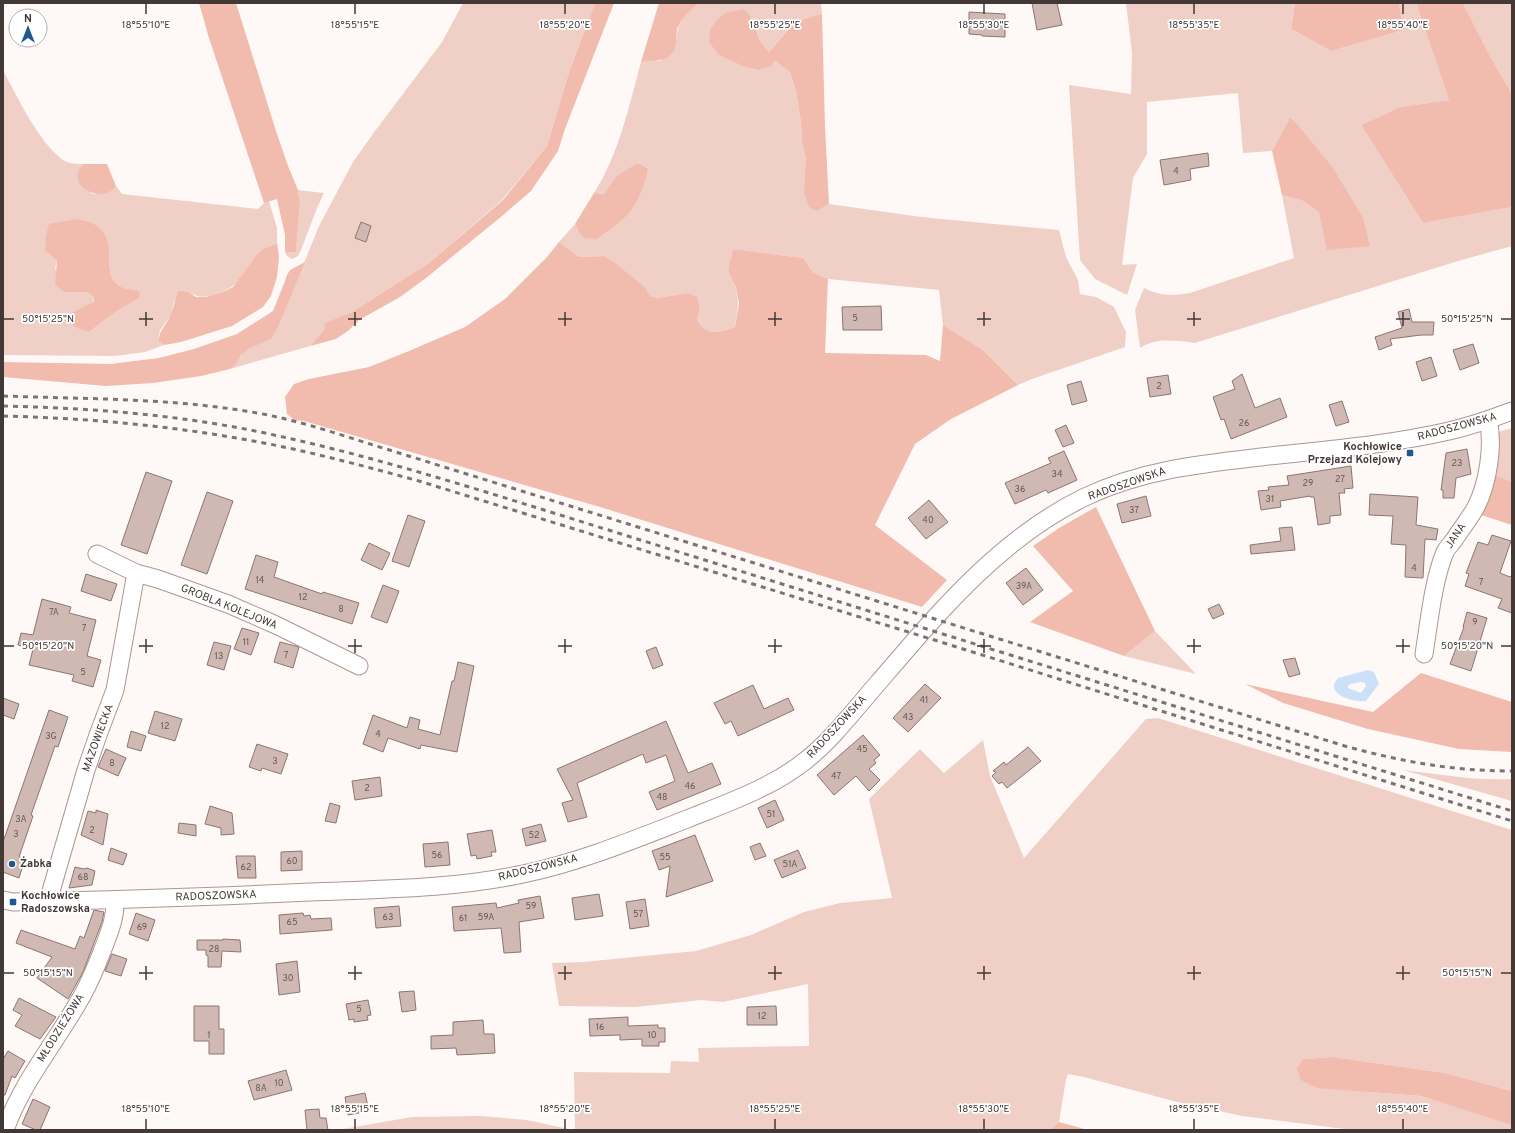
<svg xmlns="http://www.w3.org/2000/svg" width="1515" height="1133" viewBox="0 0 1515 1133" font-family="Overpass,sans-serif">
<rect width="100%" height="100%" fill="#fef9f7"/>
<g fill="#f0cfc7" fill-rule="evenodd">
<path d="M463,3H595L569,72L547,146L502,200L429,263L352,312L326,323L324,330L310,346L230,369C237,363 240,354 249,348C262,339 267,346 277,330L319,226L353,162L375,131L442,42Z"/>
<path d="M699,3H821L822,14C792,20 788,30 769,52L760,41L751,17L725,13L790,72L796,91L801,123L802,142L806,159V173L817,211L829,204L921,217L1059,230L1066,257L1078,280L1080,294L1096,297L1114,307L1126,332L1125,347L1032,379L1018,385L983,350L943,325L939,290L828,279L813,272L803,258L733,249L728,270C740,295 739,300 735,327C719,332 707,337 697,320L700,308L687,293L658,298L650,296L645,287L613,261L604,256L579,257L559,242L575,224L578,231L597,239C608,231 622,222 631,211C639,200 647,181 648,168L638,163L610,187L604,194L594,193C619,154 629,106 641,62L660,61L676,46C677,21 681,19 699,3Z"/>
<path d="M1126,3H1295L1291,29L1331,51L1404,30L1399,3H1416L1449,100L1400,107L1361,125L1423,223L1512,207V246L1458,261L1195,343C1175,341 1158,337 1140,348L1135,310L1144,288C1160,296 1172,296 1190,293L1294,258L1282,195L1303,201L1370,246L1292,117L1272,151L1243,153L1238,93L1147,102V154L1133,178L1122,265L1137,264L1127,295L1095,279L1080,260L1069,85L1131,94L1132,53Z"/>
<path d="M1463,3H1512V94L1491,58Z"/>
<path d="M3,70C17,96 39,143 63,160C69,164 76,164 84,164C73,179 79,185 93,194L113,190L116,186L122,194L258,209L264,203L269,201L277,228V243C269,246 262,249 256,255C252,259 250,264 248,268C236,285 232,289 212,295C203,298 197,297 189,292L174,301L171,315L160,330L158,341L164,345L145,352L115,356L3,355ZM78,219C85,220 93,222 99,227C120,244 98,277 122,287C126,289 132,289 137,290L139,298L114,313L89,332L94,297L87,292H65L55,268L57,260Z"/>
<path d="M298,190L324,193L317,208L301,250L298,256L292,259L287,256L285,252H296L300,203Z"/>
<path d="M1512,428V482L1494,475L1495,433Z"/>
<path d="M1155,631L1196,674L1124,656Z"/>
<path d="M1158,718L1512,830V1091L1445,1073L1333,1057L1303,1059L1368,1092L1421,1096L1506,1122L1512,1125V1130H1352L1242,1116L1177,1102L1084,1077L1068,1074L1066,1079L1059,1122L1050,1130H575L574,1072L670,1073L671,1061L699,1062L698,1048L809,1046L808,984L723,1002L701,1000L636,1007L559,1006L552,963L583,962L696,951L751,935L804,912L840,903L892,898L869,799L920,749L944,773L983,740L990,776L1024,858L1146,719Z"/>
<path d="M1403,770C1439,774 1475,781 1512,779V801Z"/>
<path d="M480,1116L527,1120L573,1130H337L412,1117Z"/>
</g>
<g fill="#f1bbae">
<path d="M199,3H236L276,131L288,166L298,190L300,203L296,252H285V235L277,199L264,203L209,38Z"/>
<path d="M595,3H614L565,129L558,151L531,191L502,216L426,278L400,297L359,320L348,331L336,339L310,346L324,330L325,323L352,312L429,263L503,200L547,146L569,72Z"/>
<path d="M659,3H699C691,10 681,18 677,29C676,34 677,39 676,44C673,62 655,61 641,62Z"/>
<path d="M1295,3H1399L1404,30L1331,51L1291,29Z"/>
<path d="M1416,3H1463L1491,58L1512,94V207L1423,223L1361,125L1400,107L1449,100Z"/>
<path d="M744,9L751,17L760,41L769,52C789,30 791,20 822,14L825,126L829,204L817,211L809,207L804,193L806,159L802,142L801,123L796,91L790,72L775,60L771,66L759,70L743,66L719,55L709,42L710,30L716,21L725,13Z"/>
<path d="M1291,117L1333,168L1363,218L1370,246L1327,250L1319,212L1303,201L1282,195L1272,151Z"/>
<path d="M638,163L648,168C647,181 639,200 631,211C622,222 608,231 597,239L584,238L578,231L575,224L594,193L604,194L617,176Z"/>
<path d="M84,164H107L116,186C106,202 73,192 78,172C79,169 82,166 84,164Z"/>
<path d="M78,219C85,220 93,222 99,227C120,244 98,277 122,287C126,289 132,289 137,290L140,293L139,298L114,313L89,332L77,328L68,320L71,313L94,302V297L87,292H65L55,285L57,260L45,250L46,236L49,224Z"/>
<path d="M559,242L579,257L604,256L613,261L645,287L650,296L658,298L687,293L697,297L700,308L697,320C707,337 720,332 735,327L739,303L736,288L728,270L733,249L803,258L813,272L828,279L825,353L926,355L940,361L943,325L983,350L1018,385L951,419L915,444L875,525L947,580L922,607L600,507L304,421L294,420L287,414L285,397L294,384L309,379L369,367L409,351L465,327L505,299L547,257Z"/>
<path d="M277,243L279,257L277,277L271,296L263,307L232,326L181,342L164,345L158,341C161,327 165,327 170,316C174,308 174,300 179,291L189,292L196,297H206L225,291L233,287L248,267L255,256L263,249Z"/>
<path d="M305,262L277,330L271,339L250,348L241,355L235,365L230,369L201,376L153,383L106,386L3,377V362L110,364L159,358L194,349L237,334L273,311L285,281L287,275L290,270Z"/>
<path d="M1494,475L1512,482V525L1481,515Z"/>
<path d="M1096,507L1155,631L1124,656L1030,622L1073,591L1033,546L1059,528Z"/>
<path d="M1421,673L1512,702V752L1459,749L1368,729L1283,703L1245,684L1373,712Z"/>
<path d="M1333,1057L1445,1073L1512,1091V1125L1421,1096L1317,1088L1301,1080L1297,1069L1303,1059Z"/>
<path d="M1059,1122L1088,1130H1050Z"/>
</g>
<path fill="#cce1f8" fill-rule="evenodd" d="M1368,670L1374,672L1379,684L1366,701C1354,703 1323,694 1338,678ZM1361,682L1365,683L1366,686L1361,693L1348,688V686L1350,684Z"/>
<g fill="#d1b9b3" stroke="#8c7570">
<path d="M1032,3H1057L1062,25L1037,30Z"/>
<path d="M969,12L1005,14V37L982,36V35L969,34Z"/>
<path d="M1208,153L1209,166L1190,169L1191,180L1164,185L1160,160Z"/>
<path d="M361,222L371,226L366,242L355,238Z"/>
<path d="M881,306L882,330H843L842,307Z"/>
<path d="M1409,309L1412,322H1434L1433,335H1421L1390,339L1392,345L1379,350L1375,337L1402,328L1398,312Z"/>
<path d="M1473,344L1479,363L1460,370L1453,350Z"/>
<path d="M1431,357L1437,376L1422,381L1416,362Z"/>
<path d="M1242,374L1255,408L1280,398L1287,417L1231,439L1224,419L1221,420L1213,397L1235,389L1232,381Z"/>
<path d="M1168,375L1171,394L1150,397L1147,378Z"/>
<path d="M1081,381L1087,401L1072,405L1067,385Z"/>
<path d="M1342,401L1349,422L1336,426L1329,405Z"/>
<path d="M1066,425L1074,443L1063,447L1055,430Z"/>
<path d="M1467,449L1471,474L1456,478L1454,498H1443V490H1441L1446,453Z"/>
<path d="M1064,451L1077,480L1048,493L1046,490L1015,504L1005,483L1051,463L1048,458Z"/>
<path d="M1351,466L1353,488L1344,489L1345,493H1339L1341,515L1330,516V523L1318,525L1314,497H1310V496L1280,501L1281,507L1261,510L1258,491L1269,490L1268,487L1289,485L1287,476Z"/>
<path d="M146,472L172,481L147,554L121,545Z"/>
<path d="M207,492L233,501L207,574L181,565Z"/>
<path d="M1370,494L1418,497L1416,525L1438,529L1436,540L1425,539L1423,578L1405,577L1406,545L1391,544L1393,516L1369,515Z"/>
<path d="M1146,496L1151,516L1122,523L1117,504Z"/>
<path d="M929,500L948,522L926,539L908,518Z"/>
<path d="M408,515L425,521L409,567L392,561Z"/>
<path d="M1292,527L1295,550L1251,554L1250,545L1281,541L1279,528Z"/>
<path d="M1492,535L1511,541L1500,573L1510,577L1512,575V613L1498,608L1502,599L1465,586L1469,574L1466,573L1478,542L1488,545Z"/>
<path d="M369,543L390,553L382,570L361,560Z"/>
<path d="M256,555L278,562L274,577L322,594L323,592L359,603L352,624L245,589Z"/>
<path d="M1026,568L1043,590L1023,605L1006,583Z"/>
<path d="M86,574L117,584L111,601L81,591Z"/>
<path d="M383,585L399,591L387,623L371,617Z"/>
<path d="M42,599L71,607L69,613L96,620L87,656L101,660L93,687L72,681L74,675L29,665L33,649L18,645L21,633L33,635Z"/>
<path d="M1219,604L1224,614L1213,619L1208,609Z"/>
<path d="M1467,612L1487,618L1471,671L1450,664L1464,627H1463Z"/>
<path d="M242,628L259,633L251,655L234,649Z"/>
<path d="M214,642L231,646L224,670L207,665Z"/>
<path d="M280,642L299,647L293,668L274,662Z"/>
<path d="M656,647L663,665L653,669L646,651Z"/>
<path d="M1295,658L1300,674L1289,677L1283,660Z"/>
<path d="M458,662L474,666L457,752L421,745L420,749L388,738L383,752L363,744L373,715L407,728L410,717L420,720L418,729L440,735L452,681H454Z"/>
<path d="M925,684L941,698L908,732L893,718Z"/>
<path d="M753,685L764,709L788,698L794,710L738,736L731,721L725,724L714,703Z"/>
<path d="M3,698L19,704L14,719L3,715Z"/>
<path d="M49,710L68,717L58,747L55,746L31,815L33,816L19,857L25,859L19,878L3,872V842Z"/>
<path d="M155,711L182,719L175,741L148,733Z"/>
<path d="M666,721L688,773L712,763L721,784L657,810L649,792L675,781L666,755L646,763L643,754L577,783L587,817L568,822L562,803L573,800L557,769Z"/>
<path d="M131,731L146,736L141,751L127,747Z"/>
<path d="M863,735L880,755L874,760L876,763L869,769L880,780L869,791L856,776L834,795L817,775Z"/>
<path d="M257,744L288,754L281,774L262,768L261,771L249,767Z"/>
<path d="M1028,747L1041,761L1007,788L1002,782L999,784L992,776L996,772L993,771L1004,762L1006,765Z"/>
<path d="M106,749L126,758L118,776L98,767Z"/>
<path d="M380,777L382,796L355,800L352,781Z"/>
<path d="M775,800L784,820L767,828L758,808Z"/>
<path d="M330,803L340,806L336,823L325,821Z"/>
<path d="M210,806L232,813L234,834L221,835V828L205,824Z"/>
<path d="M96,810L108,814L103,845L81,835L88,811L96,813Z"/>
<path d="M179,823L196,825V836L178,833Z"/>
<path d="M541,824L546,841L526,846L522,829Z"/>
<path d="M492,830L496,852H491L492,856L477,859L476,855L471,856L467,834Z"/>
<path d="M695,835L713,881L666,897L670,866L659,870L652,851Z"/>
<path d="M448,842L450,865L425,867L423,844Z"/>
<path d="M760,843L766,856L755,860L750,847Z"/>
<path d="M111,848L127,854L123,865L108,860Z"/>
<path d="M798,850L806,868L782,878L774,860Z"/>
<path d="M302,851V870L281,871V852Z"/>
<path d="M236,856H255L256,878H238Z"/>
<path d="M75,867L84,869L87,868L95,871L92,885L69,888Z"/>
<path d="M599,894L603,916L575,920L572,898Z"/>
<path d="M540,896L544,918L519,922L521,952L504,953L501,928L454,931L452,907L496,903L497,908L519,903L518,900Z"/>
<path d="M645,899L649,926L630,929L626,902Z"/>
<path d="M399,906L401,926L376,928L374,908Z"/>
<path d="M94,910L104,912L102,922L83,972L68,999L37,978L52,957L16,943L21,930L75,949L80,936L84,938Z"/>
<path d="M136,913L155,920L148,941L129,934Z"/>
<path d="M303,913L304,916L310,915L311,919L331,918L332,930L280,934L279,915Z"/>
<path d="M223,939L240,940L241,952L222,951L221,967H208V956L206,955V950H197V940H223Z"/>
<path d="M112,954L127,959L121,976L105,971Z"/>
<path d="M297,961L300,992L279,995L276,964Z"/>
<path d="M414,991L416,1010L402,1012L399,992Z"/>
<path d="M19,998L56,1017L40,1039L15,1026L22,1015L13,1010Z"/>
<path d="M368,1000L371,1015L367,1016L368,1020L354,1022V1019L349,1020L346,1004Z"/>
<path d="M194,1006H219V1029H224V1054H209V1041H194Z"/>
<path d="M776,1006L777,1025H747V1007Z"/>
<path d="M628,1017V1026L658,1025V1028H665V1042H659V1046H642V1039L620,1040V1035L590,1036L589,1019Z"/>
<path d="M483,1020L484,1034H494L495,1053L457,1055L456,1048L431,1049V1036L453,1035V1022Z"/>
<path d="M8,1051L25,1061L15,1078L12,1076L5,1095H3V1059Z"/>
<path d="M286,1070L292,1090L254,1100L248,1081Z"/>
<path d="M365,1093L369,1111L348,1115L345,1097Z"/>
<path d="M33,1099L50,1107L40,1130H36L22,1124Z"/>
<path d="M319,1109L320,1118H326L328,1130H307L305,1110Z"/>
</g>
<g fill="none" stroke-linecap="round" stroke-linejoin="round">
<defs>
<g id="minor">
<path d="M97,554L136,573L158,579L228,604L276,625L359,666"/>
<path d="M1424,654C1429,623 1433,581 1445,552C1447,548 1451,544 1454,540C1461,529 1470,518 1476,507C1488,483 1494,445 1488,420"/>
<path d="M3,900L13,902C112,900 211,897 310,892C381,889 453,889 523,874C580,862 633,840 687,819C727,803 771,788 805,761C833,739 855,709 878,683C938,613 1000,538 1085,497C1142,470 1200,464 1261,457C1324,450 1388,445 1449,431C1471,426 1491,419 1512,411"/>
<path d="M51,901V891L86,770L98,735L115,690L136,573"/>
<path d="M5,1130C22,1082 54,1045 79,1001C89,985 96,967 103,949C109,933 116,917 115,900"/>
</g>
</defs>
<use href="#minor" stroke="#ad9690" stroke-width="19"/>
<use href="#minor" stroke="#fff" stroke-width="17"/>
<g stroke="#7c7472" stroke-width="3" stroke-dasharray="5 5" stroke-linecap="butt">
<path d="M3,396C84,399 165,398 245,411C287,417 329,431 370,444L1348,747C1405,762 1452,771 1512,771"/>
<path d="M3,406C86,408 169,414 250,430C335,447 417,471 499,496L1512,811"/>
<path d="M3,416C83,418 163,425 242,439C301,449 360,465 419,481L944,643L1512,821"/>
</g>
</g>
<path fill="none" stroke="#423836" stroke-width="1.5" d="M146,4V14M355,4V14M565,4V14M775,4V14M984,4V14M1194,4V14M1403,4V14M146,312V326M355,312V326M565,312V326M775,312V326M984,312V326M1194,312V326M1403,312V326M4,319H14M139,319H153M348,319H362M558,319H572M768,319H782M977,319H991M1187,319H1201M1396,319H1410M1501,319H1511M146,639V653M355,639V653M565,639V653M775,639V653M984,639V653M1194,639V653M1403,639V653M4,646H14M139,646H153M348,646H362M558,646H572M768,646H782M977,646H991M1187,646H1201M1396,646H1410M1501,646H1511M146,966V980M355,966V980M565,966V980M775,966V980M984,966V980M1194,966V980M1403,966V980M4,973H14M139,973H153M348,973H362M558,973H572M768,973H782M977,973H991M1187,973H1201M1396,973H1410M1501,973H1511M146,1119V1129M355,1119V1129M565,1119V1129M775,1119V1129M984,1119V1129M1194,1119V1129M1403,1119V1129"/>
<g fill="#215890" stroke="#fff" stroke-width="1.5">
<rect x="1406" y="449" width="8" height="8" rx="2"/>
<circle cx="12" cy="864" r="4"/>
<rect x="9" y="898" width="8" height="8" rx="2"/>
</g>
<g text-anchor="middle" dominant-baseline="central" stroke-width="3.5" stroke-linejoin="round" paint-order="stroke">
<g font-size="9" fill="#665855">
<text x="1176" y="171">4</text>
<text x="855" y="318">5</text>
<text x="1159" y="386">2</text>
<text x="1244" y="423">26</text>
<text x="1457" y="463">23</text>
<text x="1057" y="474">34</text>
<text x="1340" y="479">27</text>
<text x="1308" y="483">29</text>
<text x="1020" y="489">36</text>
<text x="1270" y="499">31</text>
<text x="1134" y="510">37</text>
<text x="928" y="520">40</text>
<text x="1414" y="568">4</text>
<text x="260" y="580">14</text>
<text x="1481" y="582">7</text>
<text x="1024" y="586">39A</text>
<text x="303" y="597">12</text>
<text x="341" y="609">8</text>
<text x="54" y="612">7A</text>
<text x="1475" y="622">9</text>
<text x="84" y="628">7</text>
<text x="246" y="642">11</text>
<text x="286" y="655">7</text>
<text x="219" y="656">13</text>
<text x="83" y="672">5</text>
<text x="924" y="700">41</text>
<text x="908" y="717">43</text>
<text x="165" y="726">12</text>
<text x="378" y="734">4</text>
<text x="51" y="736">3G</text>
<text x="862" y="749">45</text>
<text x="275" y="761">3</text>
<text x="112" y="763">8</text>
<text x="836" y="776">47</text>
<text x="690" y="786">46</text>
<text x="367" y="788">2</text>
<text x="662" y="797">48</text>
<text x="771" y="814">51</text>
<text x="21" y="819">3A</text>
<text x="92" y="830">2</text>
<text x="16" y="834">3</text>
<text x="534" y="835">52</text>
<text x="437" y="855">56</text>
<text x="665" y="857">55</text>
<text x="292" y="861">60</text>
<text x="790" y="864">51A</text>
<text x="246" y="867">62</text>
<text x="83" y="877">68</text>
<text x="531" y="906">59</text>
<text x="638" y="914">57</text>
<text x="388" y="917">63</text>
<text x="486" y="917">59A</text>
<text x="463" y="918">61</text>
<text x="292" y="922">65</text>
<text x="142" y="927">69</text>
<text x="214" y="949">28</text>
<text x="288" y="978">30</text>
<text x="359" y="1009">5</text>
<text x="762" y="1016">12</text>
<text x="600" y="1027">16</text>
<text x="209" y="1035">1</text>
<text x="652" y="1035">10</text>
<text x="279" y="1083">10</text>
<text x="261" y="1088">8A</text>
</g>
<g font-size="11" fill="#423836" stroke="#fff">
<text transform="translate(1457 427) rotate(-15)">RADOSZOWSKA</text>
<text transform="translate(1127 484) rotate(-19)">RADOSZOWSKA</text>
<text transform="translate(1456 536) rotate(-56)">JANA</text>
<text transform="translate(229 607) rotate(22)">GROBLA KOLEJOWA</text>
<text transform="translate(837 727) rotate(-47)">RADOSZOWSKA</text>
<text transform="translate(98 738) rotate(-70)">MAZOWIECKA</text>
<text transform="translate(538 868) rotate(-14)">RADOSZOWSKA</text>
<text transform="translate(216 896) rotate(-2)">RADOSZOWSKA</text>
<text transform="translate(61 1028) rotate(-58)">MŁODZIEŻOWA</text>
</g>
<g font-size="11" font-weight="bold" fill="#423836" stroke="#fff" text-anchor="start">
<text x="1402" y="447" text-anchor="end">Kochłowice<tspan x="1402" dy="13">Przejazd Kolejowy</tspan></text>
<text x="20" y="864">Żabka</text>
<text x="21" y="896">Kochłowice<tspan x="21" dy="13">Radoszowska</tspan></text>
</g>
</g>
<g font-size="10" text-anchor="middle" fill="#423836" stroke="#fff" stroke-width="3.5" stroke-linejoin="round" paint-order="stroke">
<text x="146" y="28">18°55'10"E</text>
<text x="355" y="28">18°55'15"E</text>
<text x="565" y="28">18°55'20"E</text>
<text x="775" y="28">18°55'25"E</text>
<text x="984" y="28">18°55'30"E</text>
<text x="1194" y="28">18°55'35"E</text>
<text x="1403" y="28">18°55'40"E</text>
<text x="48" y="322">50°15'25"N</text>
<text x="1467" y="322">50°15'25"N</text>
<text x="48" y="649">50°15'20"N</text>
<text x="1467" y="649">50°15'20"N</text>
<text x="48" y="976">50°15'15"N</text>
<text x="1467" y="976">50°15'15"N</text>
<text x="146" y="1112">18°55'10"E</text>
<text x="355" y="1112">18°55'15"E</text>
<text x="565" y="1112">18°55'20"E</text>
<text x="775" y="1112">18°55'25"E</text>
<text x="984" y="1112">18°55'30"E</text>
<text x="1194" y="1112">18°55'35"E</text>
<text x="1403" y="1112">18°55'40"E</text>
</g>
<rect width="1515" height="1133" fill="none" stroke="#423836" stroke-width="8"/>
<g transform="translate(28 28)"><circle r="19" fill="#ffffff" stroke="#b3afaf"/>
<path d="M0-3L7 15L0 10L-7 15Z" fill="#215890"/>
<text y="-6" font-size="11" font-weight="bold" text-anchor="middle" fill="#423836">N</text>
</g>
</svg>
